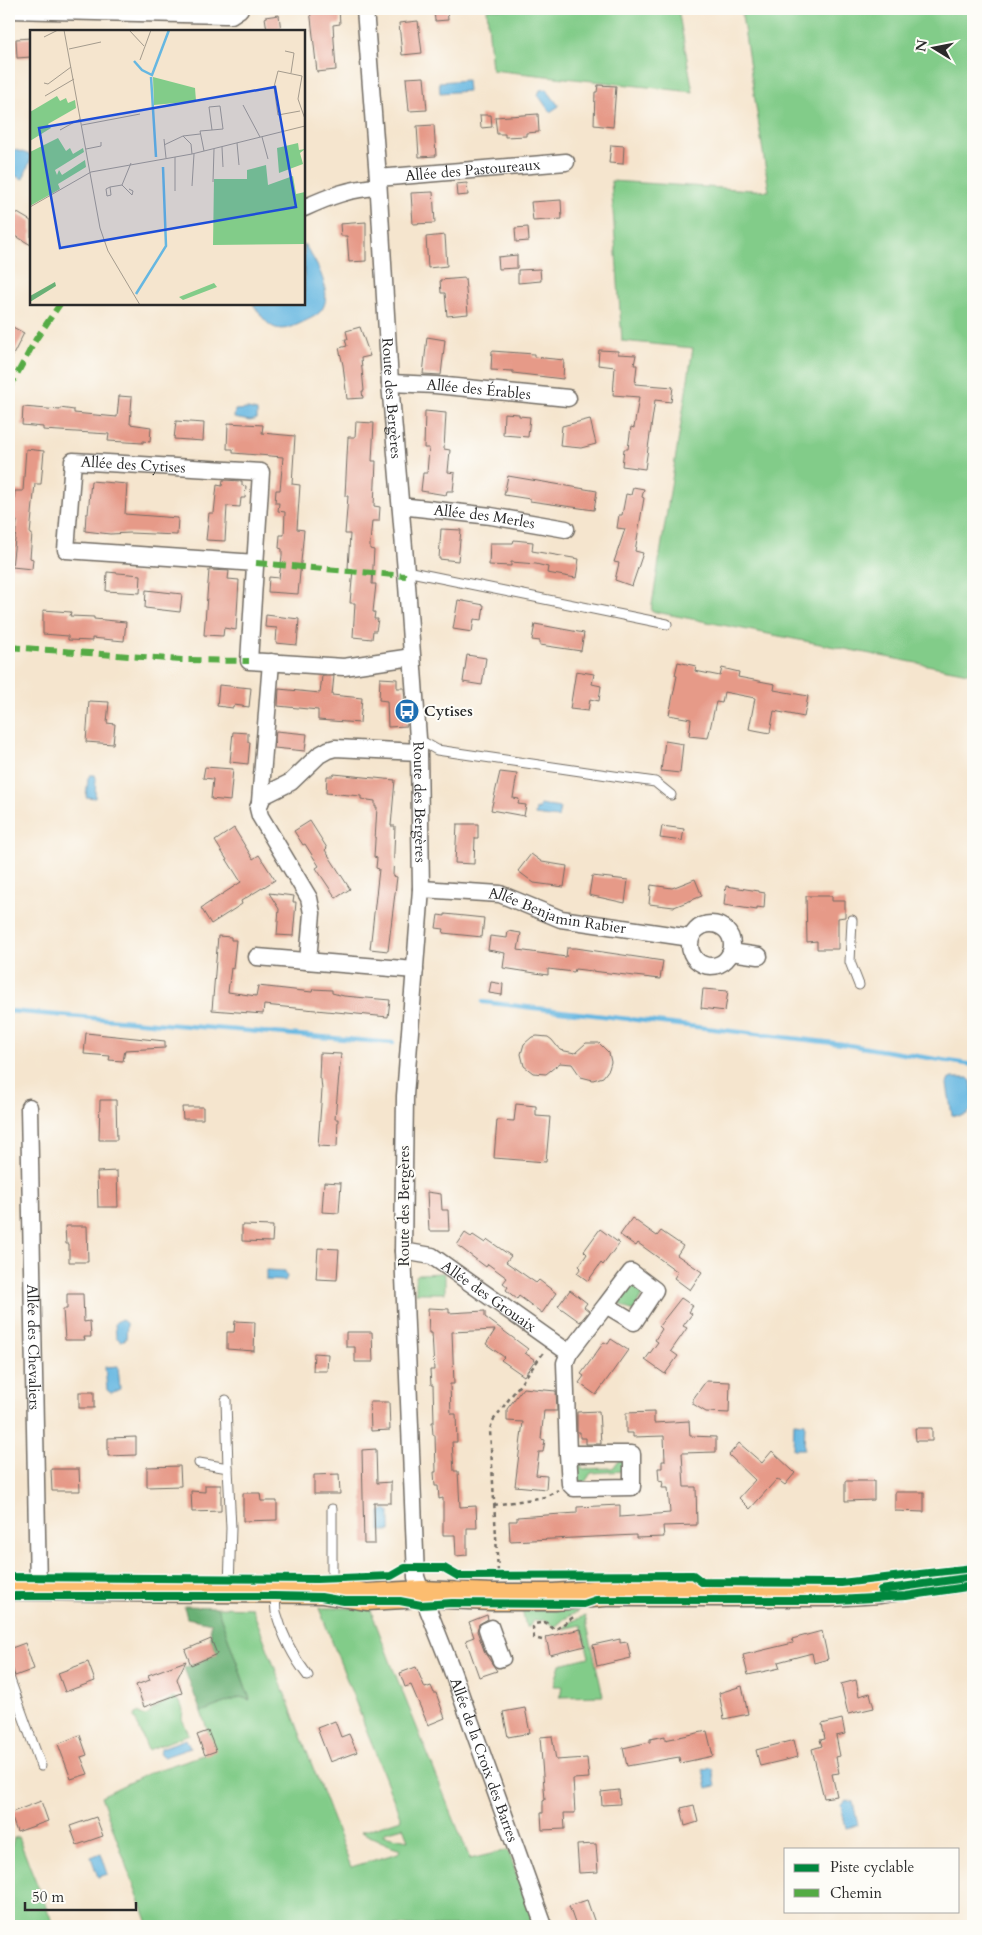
<svg xmlns="http://www.w3.org/2000/svg" width="982" height="1935" viewBox="0 0 982 1935" font-family="Cardo,serif">
<rect width="100%" height="100%" fill="#fdfcf7"/>
<filter id="ink" filterUnits="userSpaceOnUse"><feTurbulence type="fractalNoise" baseFrequency=".02" numOctaves="2"/><feDisplacementMap in="SourceGraphic" scale="10" xChannelSelector="R" yChannelSelector="G"/><feConvolveMatrix kernelMatrix="1 2 1 2 8 2 1 2 1" color-interpolation-filters="sRGB"/></filter>
<filter id="wash" filterUnits="userSpaceOnUse"><feTurbulence type="fractalNoise" baseFrequency=".0096" numOctaves="4" result="noise"/><feDisplacementMap in="SourceGraphic" scale="20" xChannelSelector="R" yChannelSelector="G"/><feGaussianBlur stdDeviation="1.12" result="paint"/><feColorMatrix in="noise" values="0 0 0 0 0 0 0 0 0 0 0 0 0 0 0 0 0 1.4 0 .05"/><feComposite in="paint" operator="in"/></filter>
<g filter="url(#wash)">
<rect width="100%" height="100%" fill="#f5e5ce"/>
<g fill="#82cc89" stroke="#567c5a" fill-rule="evenodd">
<path d="M487,9H678L693,92L492,70Z"/>
<path d="M741,9H973V674L651,611L693,348L622,341L611,181L769,191Z"/>
<path d="M443,1273L445,1274V1293H416V1276L419,1274Z"/>
<path d="M630,1280L646,1288L633,1312L618,1303L616,1300Z"/>
<path d="M619,1460L625,1462L626,1477L623,1480H620L624,1471L591,1473L585,1482L574,1480L577,1461H583L580,1469L613,1468Z"/>
<path d="M217,1607L252,1608L351,1867L398,1853L401,1849C386,1845 375,1838 361,1832L401,1819L319,1608H370L392,1666L470,1859L508,1850L535,1926H149L101,1796L151,1772L215,1751L201,1712L240,1697L250,1699ZM403,1827L408,1840L383,1835L385,1832Z"/>
<path d="M522,1610L579,1611L564,1619L555,1627L544,1620L533,1621L529,1627H526Z"/>
<path d="M585,1616L603,1696L560,1697L562,1686H554L560,1664L589,1657L581,1625L563,1629L572,1621Z"/>
<path d="M173,1698L180,1702L183,1710L182,1719L189,1734L148,1750L134,1716L138,1712L144,1716L148,1715L153,1709Z"/>
<path d="M18,1837L22,1847L54,1926H9V1849L11,1848L14,1838Z"/>
</g>
<path fill="#69b075" stroke="#4a6e50" d="M184,1606L217,1607L250,1700L240,1697L201,1712L184,1668L217,1654L211,1639L210,1625L212,1623L187,1618Z"/>
<g fill="#66b7e1" stroke="#487186">
<path d="M467,80L468,91L440,93L439,82Z"/>
<path d="M546,89L559,106L550,112L538,95L540,90Z"/>
<path d="M9,148L31,155V159L23,179L13,175L9,182Z"/>
<path d="M304,244C315,259 336,295 320,312C315,317 309,319 303,322C276,336 269,328 253,304H304Z"/>
<path d="M248,409L257,411V419L250,421L234,418L235,410Z"/>
<path d="M90,775H95L96,778L95,798L86,797L88,778Z"/>
<path d="M540,805L560,808L558,818L535,815L536,809L539,810Z"/>
<path d="M952,1078H968L971,1081C974,1099 978,1120 952,1115L947,1084L948,1080Z"/>
<path d="M266,1270L285,1271L287,1277L285,1281L266,1280Z"/>
<path d="M121,1319L127,1324L126,1339L121,1341L116,1337L115,1323Z"/>
<path d="M118,1366L120,1389L111,1393L107,1390L105,1367Z"/>
<path d="M794,1422L805,1423L804,1449H793Z"/>
<path d="M386,1509L390,1512V1531H380V1512Z"/>
<path d="M186,1739L190,1748L164,1757L160,1754L161,1748Z"/>
<path d="M712,1768L716,1786L707,1788L703,1770Z"/>
<path d="M846,1800L853,1802L858,1825L846,1828L841,1805Z"/>
<path d="M101,1853L108,1874L98,1877L91,1857Z"/>
</g>
<g fill="none" stroke-linecap="round" stroke-linejoin="round">
<g stroke="#66b7e1" stroke-width="4.5">
<path d="M483,1002L842,1044L973,1065"/>
<path d="M9,1011L393,1043"/>
</g>
</g>
<g id="blocks">
<g fill="#e69a88">
<path d="M310,9H339L340,24L333,25L336,70L317,72Z"/>
<path d="M434,9H447L448,20L435,21Z"/>
<path d="M279,15L281,31H267L265,17Z"/>
<path d="M418,21L422,53L402,55L399,23Z"/>
<path d="M31,38V57L17,58L16,39Z"/>
<path d="M424,77L427,110L409,111L406,78Z"/>
<path d="M598,85L616,86L613,127L594,125L595,92H597Z"/>
<path d="M538,114L539,132L526,133V136L505,137V134H497L495,117Z"/>
<path d="M480,115H491L492,127L481,128Z"/>
<path d="M434,125L436,156L419,157L417,126Z"/>
<path d="M611,145L624,146L623,164L609,163Z"/>
<path d="M467,183L468,195L457,196L456,184Z"/>
<path d="M433,192L435,223L413,224L411,193Z"/>
<path d="M561,200L562,219L533,221L531,202Z"/>
<path d="M9,208L31,221V245L9,232Z"/>
<path d="M366,222V261L349,262L347,236H341L340,224Z"/>
<path d="M528,227L529,241L516,242L515,228Z"/>
<path d="M445,235L447,266L428,268L426,237Z"/>
<path d="M517,255V268L499,269L498,257Z"/>
<path d="M540,269L541,281L518,283V270Z"/>
<path d="M465,278L468,314L447,316L445,293H441L440,280Z"/>
<path d="M9,325L24,333L9,363Z"/>
<path d="M360,327L370,356L361,358L364,391H362L363,398L347,399L343,365L339,348L347,346L345,339H348L346,331Z"/>
<path d="M427,337L445,340L441,375L423,374Z"/>
<path d="M599,350L618,351V354L636,355L634,365H637L635,384L673,387L671,402L655,400L645,469L622,466L624,449H628L631,427L634,428L639,397L613,395L615,367L598,365Z"/>
<path d="M492,351L534,354V357L564,360L563,379L513,373V371L491,370Z"/>
<path d="M119,396L132,397L130,424L151,427L150,442L143,441V443L108,441L109,434L43,430V427L22,425L23,407L60,410V408L74,410V413L117,417Z"/>
<path d="M425,411L446,413L444,449L450,450L448,472L455,473L453,491H447L446,495L421,491L423,473H427L429,448H424Z"/>
<path d="M504,413L519,414V416L530,417L528,437L503,435Z"/>
<path d="M590,419L596,444L581,448L560,446L562,426Z"/>
<path d="M176,421L204,423L203,441L174,439Z"/>
<path d="M356,422L374,423L372,461H376L374,506L380,507L379,521H372L370,543V549L374,550L372,584H376L373,612H375L374,619H378L376,631H373L372,639L353,637L355,603H350L353,569L348,568L350,534H345L348,496H345L348,437H355Z"/>
<path d="M228,423L263,425L262,433L295,436L292,484L300,485L297,529L304,530L298,594L268,592L269,577L279,578L282,556V549L279,548L280,535H284L285,512L278,511L279,503H275L276,490H280L283,457L233,453V449H227Z"/>
<path d="M26,449L44,451L41,484H35L30,534H32L30,558L33,559L32,569L12,567L17,521H12L15,491H23Z"/>
<path d="M508,476L597,491L594,510L530,501V499L504,495Z"/>
<path d="M223,480L242,481V485L246,486L245,498H241L240,507L227,506L225,541L206,540L209,513H214L217,485L222,486Z"/>
<path d="M91,481L127,484L125,514L178,518L177,535L130,533L110,534L85,531L86,514H88Z"/>
<path d="M633,487L644,489L642,497L644,498L635,551L643,553L632,586L615,580L619,563L614,562L625,529L617,528L619,515H622L626,494L631,495Z"/>
<path d="M441,529L461,530L458,561L439,559Z"/>
<path d="M514,540L533,542L532,551L579,559L576,578L547,573L548,567L536,564L511,562V566L489,565L490,543H513Z"/>
<path d="M209,570L229,571L228,579L239,580L236,630L224,628L223,636L204,635Z"/>
<path d="M107,572L141,575L140,593L106,591Z"/>
<path d="M146,590L182,594L180,612L145,608Z"/>
<path d="M458,600L484,605L482,620L474,619L472,632L453,629Z"/>
<path d="M43,610L71,612L70,616L94,617V619L126,622L124,641L92,638V641L68,640V636L43,634Z"/>
<path d="M266,615L299,619L297,645L276,643L277,628L265,627Z"/>
<path d="M535,624L584,633L581,651L540,645V641L532,640Z"/>
<path d="M467,655L486,658L482,685L463,682Z"/>
<path d="M678,662L696,666L695,671L720,676L722,668L739,672L738,677L775,684L774,690L808,696L804,717L774,711L770,733L749,729L755,698L724,692L722,703L716,702L708,738L689,736L691,719L669,715L677,676L675,675Z"/>
<path d="M576,671L594,674L592,684L601,686L599,701L590,699L588,711L570,709Z"/>
<path d="M322,676H334L332,695L362,698L360,723L318,720V710L278,706L279,689L320,693Z"/>
<path d="M380,678L397,679V688H404L407,726L388,727L387,701L379,700Z"/>
<path d="M219,685L251,688L249,707L234,705L233,708L217,706Z"/>
<path d="M89,701L109,702L107,723L115,724L113,744L86,742Z"/>
<path d="M276,731L307,734L305,751L274,748Z"/>
<path d="M233,732L248,733V742H250L248,764L230,762Z"/>
<path d="M665,741L683,744L680,773L661,771Z"/>
<path d="M205,767L233,769L230,801L211,799L213,779L203,778Z"/>
<path d="M500,772L517,774L513,798L519,799L518,804L526,805L524,816L491,810Z"/>
<path d="M334,774L395,780L391,826H395L393,876L397,877L388,951L370,949L379,869L376,868L377,858L374,857L377,807H375V801L361,799V796L326,793L327,776H333Z"/>
<path d="M310,821L327,848L325,850L350,889L336,898L316,868L319,866L305,844L303,845L294,831Z"/>
<path d="M457,824H478V838H475L474,864L455,863Z"/>
<path d="M662,826L684,829L682,841L660,838Z"/>
<path d="M234,828L253,859L259,855L275,880L241,901L242,904L211,924L201,908L241,882L215,841Z"/>
<path d="M531,854L542,862L567,866L564,887L534,883L518,871Z"/>
<path d="M592,876L628,880L625,903L589,895Z"/>
<path d="M695,879L702,896L674,907L649,904L651,885L672,888Z"/>
<path d="M726,886L759,891V892L765,893L764,908L757,907V910L724,905Z"/>
<path d="M269,893L294,896L293,902H296L293,936L277,935L279,909Z"/>
<path d="M806,896H832V901H845V917L838,918V949H817V941L807,942Z"/>
<path d="M445,914L484,918L482,937L443,933L444,929L436,928L438,915L445,916Z"/>
<path d="M508,931L521,933L518,950L566,957L567,948H576L663,961L660,979L575,969L574,972L548,969V975L503,968L505,953L488,950L490,936L507,938Z"/>
<path d="M218,936L231,937V940H236L233,969L231,968L228,992L256,996L258,986L312,992L313,989L332,990V993L344,996L390,1000L388,1017L264,1005L263,1014L212,1010Z"/>
<path d="M491,982L503,984L502,995L489,993Z"/>
<path d="M703,989L728,991L725,1011L701,1008Z"/>
<path d="M86,1033L165,1041V1048L125,1050L123,1061L109,1060L110,1056L84,1054Z"/>
<path d="M537,1036L548,1037L552,1040L560,1050L575,1053L586,1043H599L609,1053L611,1062L609,1069L603,1077L593,1080L581,1077L572,1064L560,1063L546,1074L533,1073L524,1066L521,1054L524,1044L532,1037Z"/>
<path d="M320,1053L341,1054L335,1119H338L337,1147L318,1146L322,1090L321,1079H319Z"/>
<path d="M100,1100H116L117,1140H99Z"/>
<path d="M516,1104L536,1106V1116L550,1117L546,1162L494,1158L497,1120L514,1121Z"/>
<path d="M182,1107H203V1119H183Z"/>
<path d="M117,1171L118,1207H98L97,1172Z"/>
<path d="M324,1182L341,1183L339,1213L322,1212Z"/>
<path d="M427,1192L441,1194L442,1210H448L449,1231H429Z"/>
<path d="M632,1218L657,1236L661,1231L683,1246L677,1255L702,1272L690,1290L674,1278L678,1272L638,1243L636,1246L620,1235Z"/>
<path d="M242,1225L273,1226L272,1242L242,1241Z"/>
<path d="M65,1226H87L88,1262H69V1244H66Z"/>
<path d="M600,1229L619,1243L603,1265L601,1263L588,1281L577,1273L581,1268L579,1266L587,1254L584,1251Z"/>
<path d="M465,1233L471,1237L473,1235L485,1243L488,1240L511,1256L506,1262L536,1283L539,1280L556,1293L542,1313L519,1296L517,1299L506,1290L508,1287L503,1283L507,1278L488,1264L486,1267L457,1245Z"/>
<path d="M318,1248L339,1249L337,1280L316,1279Z"/>
<path d="M570,1290L587,1303L584,1307L589,1311L580,1322L558,1306Z"/>
<path d="M67,1294H83L84,1322L90,1321L91,1337H84L85,1340H65L63,1309H67Z"/>
<path d="M681,1298L693,1306L689,1312L692,1314L683,1326L687,1328L671,1351L678,1356L665,1374L645,1360L658,1342L655,1340L662,1329L659,1326Z"/>
<path d="M428,1308L449,1309V1313L485,1311V1317L528,1349L525,1353L535,1360L524,1376L501,1360L504,1357L486,1344L495,1330L452,1332L454,1384H450L451,1414H456L457,1442H452L454,1471H458L460,1507L476,1506L477,1528H467V1555L456,1556L455,1535H443V1498L439,1499L438,1486H435L434,1472H436L435,1435H433L432,1422H434L433,1385H431L430,1370H434L432,1333H429Z"/>
<path d="M235,1321L255,1322L254,1351L227,1349V1332H234Z"/>
<path d="M346,1332H372L373,1362H355V1347H346Z"/>
<path d="M611,1339L628,1350L596,1395L579,1383L584,1376L581,1374L604,1342L608,1344Z"/>
<path d="M314,1353L328,1354L327,1371H313Z"/>
<path d="M706,1381L730,1382L729,1413L706,1412L693,1404V1399Z"/>
<path d="M523,1388L556,1391L557,1411H544L541,1439L545,1440L543,1452H539L536,1475L547,1476L546,1489L515,1486L523,1422L507,1421V1409Z"/>
<rect x="79" y="1392" width="15" height="16"/>
<path d="M370,1402H389L390,1430L371,1431Z"/>
<path d="M599,1411L601,1444H586V1438H580V1432H577V1412Z"/>
<path d="M654,1412V1423L689,1421L690,1436L716,1437V1452L682,1453L684,1487H696L697,1525L663,1526L664,1537L636,1538V1535L510,1541L509,1521H517V1517L577,1513V1507L620,1505V1517L670,1513L668,1488H662L663,1482L659,1481L658,1468H662V1461H665L664,1436L633,1437V1433H626V1413Z"/>
<path d="M915,1428H932V1441H916Z"/>
<path d="M136,1437V1455L108,1456V1438Z"/>
<path d="M739,1443L762,1463L772,1451L795,1473L785,1485L777,1479L750,1509L739,1498L755,1480L729,1455Z"/>
<path d="M376,1449L377,1483L391,1482V1503H374L375,1544H364L362,1450Z"/>
<path d="M180,1466L181,1486L147,1487V1467Z"/>
<path d="M51,1469H79L80,1491H52Z"/>
<path d="M339,1474L340,1494H314V1475Z"/>
<path d="M845,1481H874V1500L845,1501Z"/>
<path d="M205,1485H221V1511L192,1512L191,1491L205,1492Z"/>
<path d="M895,1492H924V1512L895,1511Z"/>
<path d="M243,1493H260L261,1501H277V1520L243,1521Z"/>
<path d="M487,1615L488,1619L479,1624L477,1631L485,1653L497,1671L479,1677L466,1640L474,1637L469,1622Z"/>
<path d="M581,1629L585,1646L550,1655L546,1637Z"/>
<path d="M822,1631L828,1659L814,1663L812,1653L778,1662L780,1668L748,1675L743,1655L793,1643L792,1639Z"/>
<path d="M211,1639L217,1654L191,1665L185,1650Z"/>
<path d="M620,1639V1643L627,1642L631,1658L597,1666L593,1645Z"/>
<path d="M25,1643L34,1669L15,1676L9,1658V1649Z"/>
<path d="M186,1661L177,1679L182,1693L144,1707L136,1685L150,1680L148,1675Z"/>
<path d="M88,1662L95,1681L65,1692L58,1673Z"/>
<path d="M416,1667L425,1688L431,1686L434,1693H436L445,1718L428,1725L411,1685L405,1687L400,1673Z"/>
<path d="M856,1680L859,1696L870,1693L874,1708L848,1714L841,1684Z"/>
<path d="M742,1686L748,1714L724,1719L719,1693Z"/>
<path d="M525,1708L530,1733L508,1737L503,1712Z"/>
<path d="M842,1719L845,1734L836,1736L840,1756L836,1757L839,1773L832,1774L837,1796L824,1798L812,1749L822,1746L820,1740L825,1739L822,1724Z"/>
<path d="M335,1721L341,1737L349,1734L357,1752L330,1762L317,1728Z"/>
<path d="M208,1731L216,1751L205,1755L197,1735Z"/>
<path d="M707,1731L713,1756L680,1763L679,1757L627,1766L623,1748L650,1742V1739L665,1736V1740Z"/>
<path d="M80,1735L87,1755L81,1757L88,1774L71,1779L58,1744Z"/>
<path d="M552,1736L556,1760L587,1758L589,1778L573,1779L575,1813H564L565,1829L542,1830L541,1813H543V1801L545,1800L540,1737Z"/>
<path d="M794,1740L798,1757L760,1766L756,1750Z"/>
<path d="M619,1790L620,1804L602,1805L601,1792Z"/>
<path d="M41,1801L48,1821L17,1832L10,1813Z"/>
<path d="M694,1805L698,1822L685,1826L681,1808Z"/>
<path d="M96,1817L103,1836L77,1845L70,1826Z"/>
<path d="M596,1844L598,1872L579,1873L577,1845Z"/>
<path d="M587,1900L595,1923L586,1926H576L569,1906Z"/>
</g>
</g>
</g>
<g filter="url(#ink)">
<use href="#blocks" fill-opacity="0" stroke="#726c64" stroke-width="1"/>
<g fill="none" stroke-linecap="round" stroke-linejoin="round">
<defs>
<g id="service">
<path d="M406,571L667,624"/>
<path d="M418,739L437,750L655,782L671,795"/>
<path d="M852,920L850,962L859,985"/>
<path d="M226,1400L228,1468"/>
<path d="M199,1463L228,1468L231,1528L229,1586"/>
<path d="M332,1509V1590"/>
<path d="M274,1592C276,1598 275,1605 276,1612C282,1634 294,1658 308,1676"/>
<path d="M9,1677L41,1766"/>
</g>
<path id="pedestrian" d="M492,1626L504,1659L499,1661L494,1649L492,1650L485,1629Z"/>
<g id="minor">
<path id="s1" d="M365,9L378,178L390,383L406,571L419,752L421,889L405,1096L403,1251L416,1577L422,1594L450,1665L544,1926"/>
<path d="M9,10L225,15H231L240,9"/>
<path id="s2" d="M378,178L566,162"/>
<path d="M304,208C328,197 351,188 378,187"/>
<path id="s3" d="M390,383L436,385L568,398"/>
<path id="s4" d="M401,508L409,507L491,516L566,529"/>
<path id="s5" d="M256,563L66,550L73,461L261,472L249,661L344,667L412,657"/>
<path d="M260,802L271,662"/>
<path id="s6" d="M421,889L500,894L561,919L691,938"/>
<circle cx="711" cy="945" r="21"/>
<path d="M731,952L759,956"/>
<path d="M257,957L415,970"/>
<path d="M308,961L312,913L309,898L260,816L258,808L263,796L291,782L319,755L328,750L335,748L419,752"/>
<path id="s7" d="M29,1107L38,1588"/>
<path id="s8" d="M403,1251L432,1256L569,1353L565,1363L568,1454H632V1487L574,1488L570,1484L568,1454"/>
<path d="M569,1353L606,1305L634,1322L655,1290L631,1272L606,1305"/>
</g>
<path id="primary" d="M9,1587L322,1590L367,1597L422,1594L491,1597H554L606,1593H830L880,1590L973,1577"/>
</defs>
<use href="#service" stroke="#726c64" stroke-width="11"/>
<use href="#pedestrian" stroke="#726c64" stroke-width="15"/>
<use href="#minor" stroke="#726c64" stroke-width="19"/>
<use href="#primary" stroke="#726c64" stroke-width="29"/>
<g stroke="#726c64" stroke-width="2.5" stroke-dasharray="4 4" stroke-linecap="butt">
<path d="M494,1505L545,1497L558,1490"/>
<path d="M498,1572L490,1430L492,1422L544,1352"/>
<path d="M542,1640L534,1638L533,1627L535,1624L545,1622L555,1630L575,1616"/>
</g>
<use href="#service" stroke="#fff" stroke-width="9"/>
<use href="#pedestrian" stroke="#fff" stroke-width="12"/>
<use href="#minor" stroke="#fff" stroke-width="16"/>
<use href="#primary" stroke="#fcbd6f" stroke-width="26"/>
<g stroke="#54ab44" stroke-width="6" stroke-dasharray="12 6" stroke-linecap="butt">
<path d="M9,389L36,339L60,304"/>
<path d="M256,563L406,576"/>
<path d="M9,647L182,660L249,661"/>
</g>
<defs>
<g id="cycleway">
<path d="M9,1577L317,1579L391,1576L405,1568H444L458,1576L693,1575L702,1582L841,1583L973,1568"/>
<path d="M881,1590L973,1577"/>
<path d="M9,1596H275L321,1597L344,1601H400L421,1605L452,1603L584,1604L596,1600H838L906,1596L973,1586"/>
</g>
</defs>
<use href="#cycleway" stroke="#fdfcf7" stroke-width="11"/>
<use href="#cycleway" stroke="#00873e" stroke-width="8"/>
</g>
</g>
<defs>
<symbol id="bus-disc" viewBox="-11 -11 22 22"><circle r="9.5" fill="#1f6fb2" stroke="#fdfcf7"/><path d="M-5-6H5V4H4V6H2V4H-2V6H-4V4H-5ZM-3.5-4V0h7V-4ZM-3.5 1.2v1.5H-2V1.2ZM2 1.2v1.5H3.5V1.2Z" fill="#fff"/></symbol>
</defs>
<g fill-rule="evenodd">
<use href="#bus-disc" x="393" y="697" width="28" height="28"/>
</g>
<g text-anchor="middle" dominant-baseline="central" stroke-width="4" stroke-linejoin="round" paint-order="stroke">
<g font-size="15" fill="#2b2b2b" stroke="#fdfcf7">
<text stroke="none"><textPath href="#s2" startOffset="95">Allée des Pastoureaux</textPath></text>
<text stroke="none"><textPath href="#s3" startOffset="89">Allée des Érables</textPath></text>
<text stroke="none"><textPath href="#s1" startOffset="390">Route des Bergères</textPath></text>
<text stroke="none"><textPath href="#s5" startOffset="340">Allée des Cytises</textPath></text>
<text stroke="none"><textPath href="#s4" startOffset="84">Allée des Merles</textPath></text>
<text stroke="none"><textPath href="#s1" startOffset="795">Route des Bergères</textPath></text>
<text stroke="none"><textPath href="#s6" startOffset="139">Allée Benjamin Rabier</textPath></text>
<text transform="translate(404 1206) rotate(-90)">Route des Bergères</text>
<text stroke="none"><textPath href="#s8" startOffset="99">Allée des Grouaix</textPath></text>
<text stroke="none"><textPath href="#s7" startOffset="240">Allée des Chevaliers</textPath></text>
<text stroke="none"><textPath href="#s1" startOffset="1766">Allée de la Croix des Barres</textPath></text>
</g>
<g font-size="15" font-weight="bold" fill="#2b2b2b" stroke="#fdfcf7" text-anchor="start">
<text x="424" y="711">Cytises</text>
</g>
</g>
<g transform="translate(30 30)">
<rect width="275" height="275" fill="#f5e5ce"/>
<path d="M123,47L165,58L166,71L124,75ZM27,66L30,71L36,68L38,73L45,70L46,78L18,94L21,98L0,111V82ZM28,108L36,121L40,118L43,124L53,118L54,122L25,140L27,145L29,140L32,145L55,130L56,137L28,154L30,159L0,176V122ZM268,113L269,120L275,119L270,123L273,134L249,143L247,118ZM236,135L238,155L263,146L266,164L275,162V214L183,215L184,149H217V140ZM184,253L187,257L153,270L149,267Z" fill="#82cc89"/>
<path d="M25,252L26,256L0,272V266Z" fill="#69b075"/>
<path fill="none" stroke="#66b7e1" stroke-width="2.5" d="M104,31L112,40L122,45L139,0M121,47L126,127M106,264L136,216L133,137"/>
<path fill="none" stroke="#a49b8d" stroke-width="1" d="M34,0L70,198L78,221L110,275M99,0L114,16M14,7L28,0M39,19L71,12M255,21L264,23L261,43M110,30L121,0M14,53L18,54L41,37M15,66L44,49M213,75L230,107M270,81L248,85L244,57L248,41L272,46L268,69L275,89M52,95L110,84M30,100L50,89M153,106L170,104M232,107L238,129M134,109L136,128M207,113L209,135M134,115L153,106L161,114L162,124M192,117L193,137M56,119L71,116V112M174,121L170,101L182,100L193,99L190,76L179,77L182,100M183,152L184,119M92,155L102,165L103,161L99,159M162,156L164,124M80,157L76,159L77,166L81,165L80,157L92,155L101,133M145,161V127M0,177L61,142L162,124L275,96"/>
<path fill="#1d4ed8" fill-opacity="0.15" stroke="#1d4ed8" stroke-width="2.5" d="M245,57L266,177L30,218L9,98Z"/>
<rect width="275" height="275" fill="none" stroke="#2b2b2b" stroke-width="2.5"/>
</g>
<rect width="982" height="1935" fill="none" stroke="#fdfcf7" stroke-width="30"/>
<rect x="784" y="1848" width="175" height="65" fill="#fdfcf7" stroke="#a9a8a5"/>
<rect x="794" y="1864" width="25" height="8" fill="#00873e" stroke="#a9a8a5"/>
<text x="830" y="1872" font-size="15" fill="#2b2b2b">Piste cyclable</text>
<rect x="794" y="1889" width="25" height="8" fill="#54ab44" stroke="#a9a8a5"/>
<text x="830" y="1898" font-size="15" fill="#2b2b2b">Chemin</text>
<g transform="translate(934 48) rotate(280)" stroke="#fdfcf7" stroke-width="4" paint-order="stroke">
<path d="M0-4L9 19L0 12L-9 19Z" fill="#2b2b2b"/>
<text y="-8" font-size="14" font-weight="bold" text-anchor="middle" fill="#2b2b2b">N</text>
</g>
<path d="M25 1902v8h111v-8" fill="none" stroke="#2b2b2b" stroke-width="2.5"/>
<text x="32" y="1902" font-size="15" fill="#2b2b2b" stroke="#fdfcf7" stroke-width="4" paint-order="stroke">50 m</text>
</svg>
